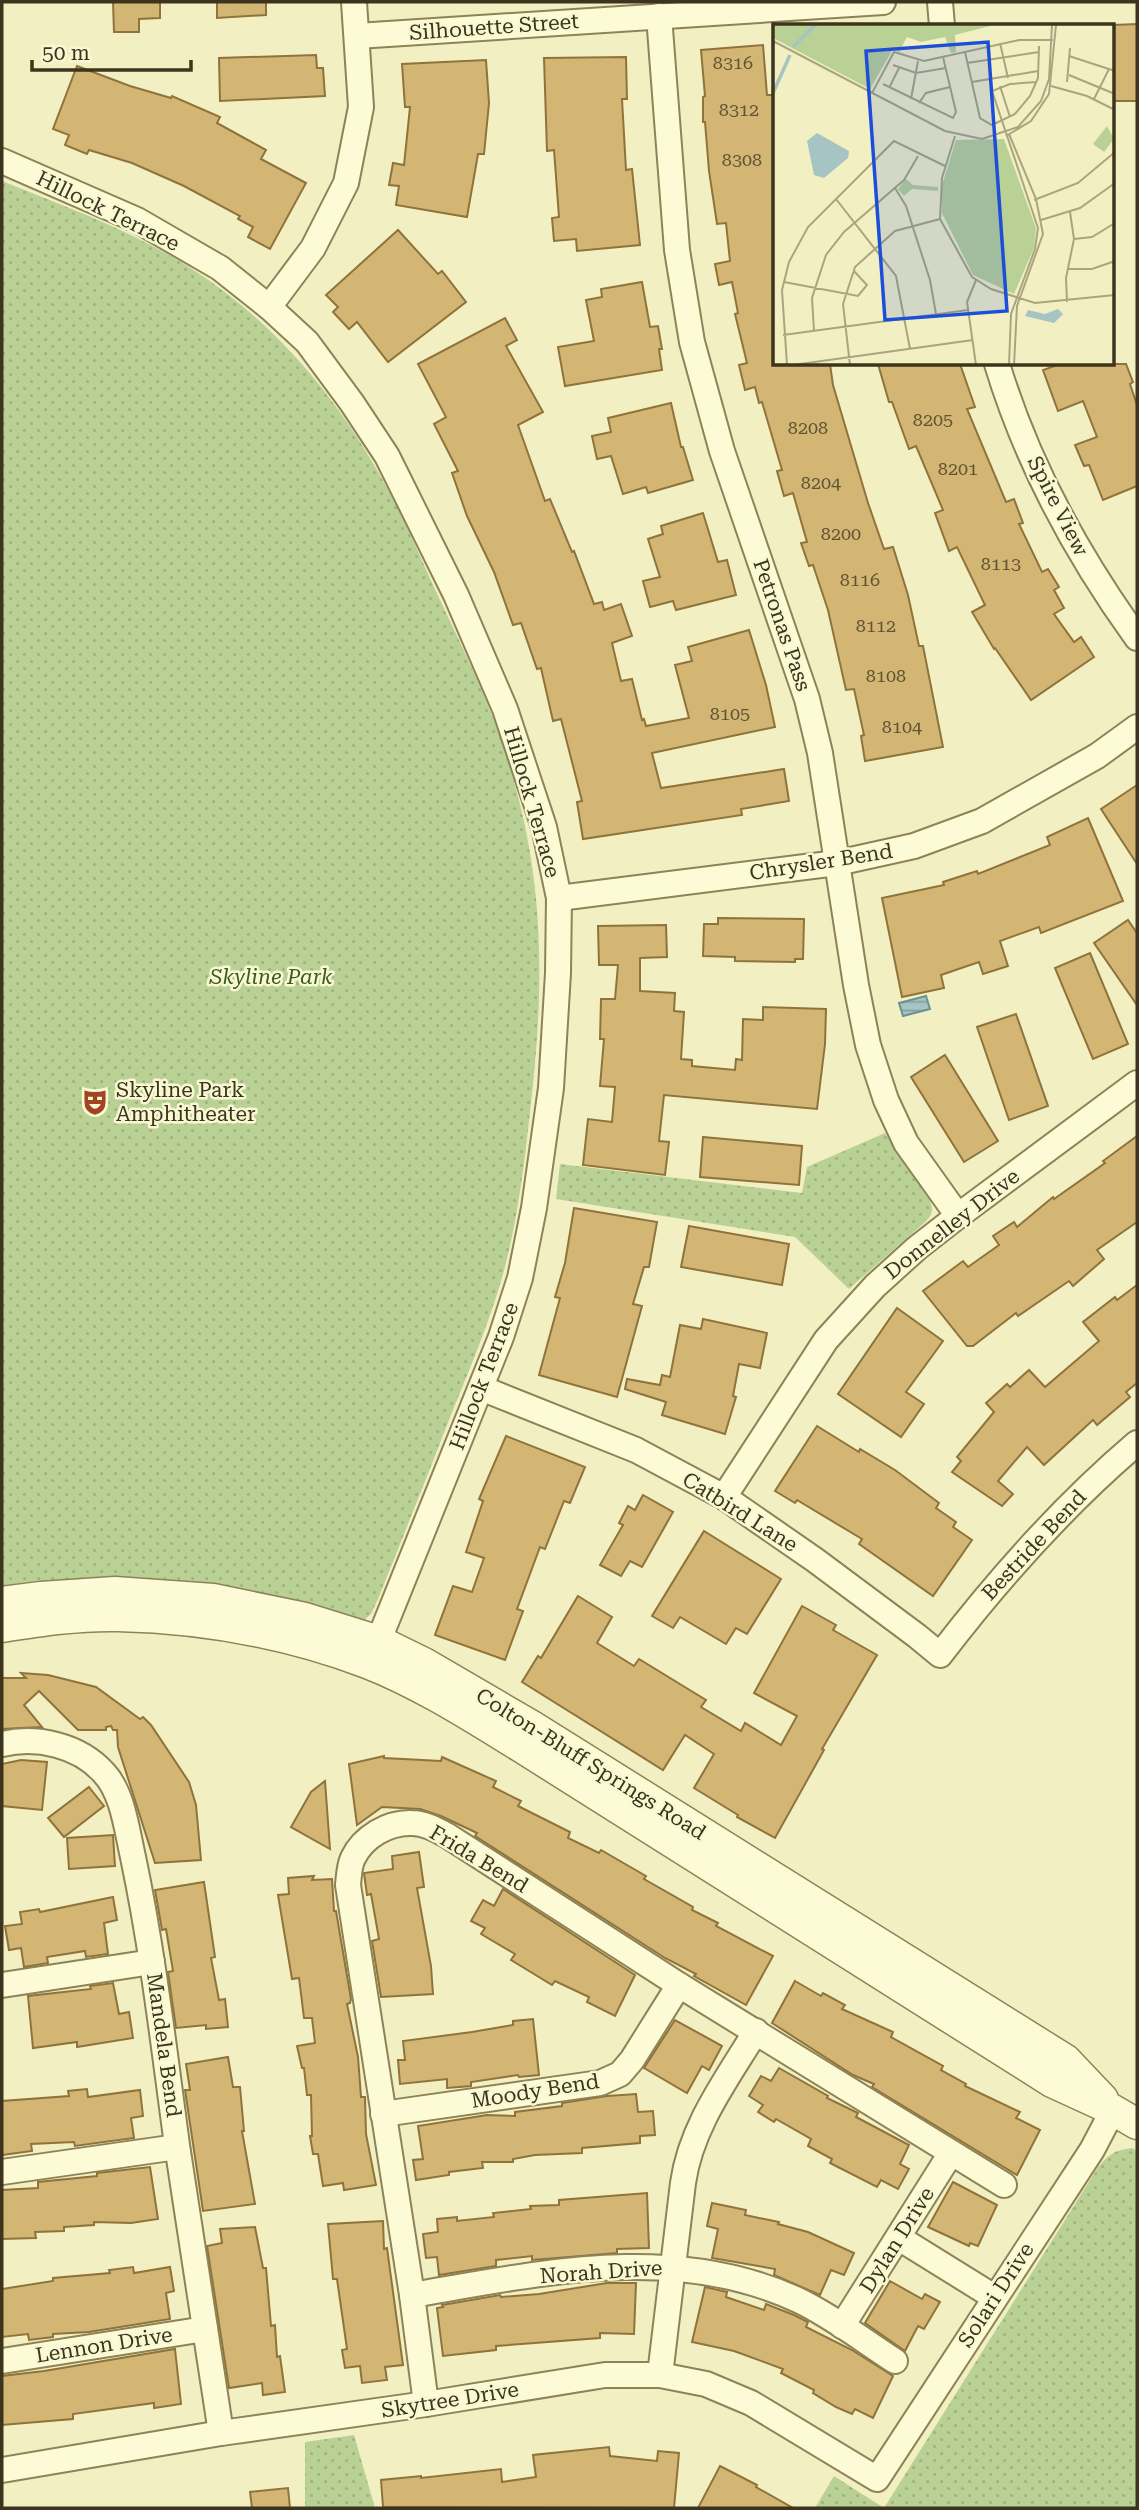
<svg xmlns="http://www.w3.org/2000/svg" width="1139" height="2510" viewBox="0 0 1139 2510" font-family="'Roboto Serif',serif">
<defs>
<pattern id="park-dots" width="8" height="8" patternUnits="userSpaceOnUse" patternTransform="scale(1.75)"><rect width="8" height="8" fill="#bad195"/><path d="M2 2h.1M6 6h.1" fill="none" stroke="#a1b480" stroke-width="1.8" stroke-linecap="round"/></pattern>
<pattern id="water-rules" width="6" height="5" patternUnits="userSpaceOnUse" patternTransform="scale(1.75)"><rect width="6" height="5" fill="#a5c4c3"/><path d="M0 2.5h6" fill="none" stroke="#88a09e"/></pattern>
</defs>
<rect width="100%" height="100%" fill="#f2f0c2"/>
<g fill="url(#park-dots)">
<path d="M2,181C66,207 134,231 192,269C276,323 339,399 386,486C404,518 418,552 433,585C461,645 493,707 511,771C546,888 544,992 530,1112C524,1168 517,1224 502,1278C488,1326 468,1373 449,1420C426,1480 402,1539 378,1599L371,1614L361,1623L2,1593Z"/>
<path d="M885,1133L929,1198C934,1210 933,1215 923,1224L849,1289L795,1237L556,1199L560,1164L802,1193L807,1167Z"/>
<path d="M1132,2148L1137,2151V2508H815L834,2476L884,2508L1097,2169C1108,2155 1114,2150 1132,2148Z"/>
<path d="M354,2435L375,2508H305V2442Z"/>
</g>
<path fill="url(#water-rules)" stroke="#6a9293" stroke-width="2" d="M926,996L930,1009L903,1016L899,1003Z"/>
<g fill="#d3b674" stroke="#8f733b" stroke-width="2">
<path d="M113,2H160V18L139,19V32H114Z"/>
<path d="M217,2H266V15L217,18Z"/>
<path d="M1137,24V101H1113V25Z"/>
<path d="M763,45L767,95H775V364H830L833,385L868,503L884,549L893,547L908,595L919,646H923L943,747L865,761L861,736L864,735L854,689L846,690L828,610L813,565L809,566L801,543L807,542L793,493L784,496L777,471L782,470L762,402L759,403L755,387L745,390L739,365L747,363L735,314L738,313L732,282L719,285L715,264L730,261L726,223L717,224L709,171L705,122H703V97L705,96L701,50Z"/>
<path d="M316,55L317,68H323L325,96L220,101L219,58Z"/>
<path d="M626,57L627,99H622L626,170L632,169L640,245L577,251L576,239L554,241L552,218L559,217L554,150L547,151L544,58Z"/>
<path d="M486,60L489,103L484,154H478L467,217L396,205L399,186L389,185L393,163L404,165L410,107H405L402,64Z"/>
<path d="M77,66L130,86L171,98L172,96L220,117L217,123L266,150L261,159L306,183L270,249L248,237L253,227L238,219L240,216L184,186L132,163L89,150L87,154L65,145L69,135L53,129Z"/>
<path d="M398,230L438,274L442,271L466,302L388,362L357,322L349,329L333,312L338,307L326,295Z"/>
<path d="M642,282L650,327L658,326L662,349H659L662,370L565,386L558,347L594,341L586,300L602,297L601,289Z"/>
<path d="M505,318L517,340L506,346L543,412L518,425L545,501L550,499L572,552L574,551L594,604L602,602L604,610L621,604L632,636L612,643L621,681L632,679L642,720L644,719L646,726L689,718L675,665L692,661L688,647L749,630L766,685L775,727L652,753L661,788L784,769L789,801L741,809L742,815L583,839L577,802L582,801L561,719L553,721L541,668L537,669L521,623L513,625L494,572L467,516L452,473L458,471L434,424L446,417L418,364Z"/>
<path d="M878,364H960L975,407L967,409L1006,502L1014,499L1023,523L1019,524L1042,572L1048,569L1059,587L1054,590L1064,608L1054,614L1074,642L1081,637L1094,657L1031,700L995,648L994,649L972,612L985,605L957,547L949,551L935,513L943,510L916,446L909,449L892,402H889Z"/>
<path d="M1060,364H1126L1133,382L1130,384L1137,405V486L1103,500L1089,465L1084,466L1075,445L1097,437L1083,401L1058,411L1043,370Z"/>
<path d="M671,403L681,447H683L693,480L648,493L646,487L623,494L611,456L597,459L592,436L611,432L608,418Z"/>
<path d="M703,513L718,562L727,560L736,595L676,610L673,601L650,607L643,581L660,577L648,539L663,534L661,526Z"/>
<path d="M1137,785V864L1101,809Z"/>
<path d="M1088,818L1123,901L1041,933L1039,927L1000,941L1008,966L983,974L979,962L941,975L944,988L902,997L882,898L944,885L943,882L977,871L978,874L1050,845L1047,837Z"/>
<path d="M718,918L804,919L803,959H795V962L735,961V957L703,956L704,924H718Z"/>
<path d="M1128,920L1137,933V1005L1094,943Z"/>
<path d="M666,925L667,957L640,958V991L675,993L674,1011L684,1012L681,1059L692,1060V1066L735,1070L736,1059L742,1060L743,1019L763,1020V1007L826,1009L825,1044L817,1109L664,1095L659,1141L669,1142L665,1175L583,1165L588,1119L612,1122L615,1087L600,1086L604,1039H600L601,999H615L618,965H599L598,926Z"/>
<path d="M1090,953L1128,1044L1093,1059L1055,968Z"/>
<path d="M1016,1014L1048,1106L1009,1120L977,1027Z"/>
<path d="M945,1055L998,1141L964,1162L911,1077Z"/>
<path d="M1137,1136V1222L1097,1250L1104,1259L1073,1286L1069,1281L1018,1316L1016,1313L973,1346H967L923,1291L963,1261L968,1267L999,1245L993,1236L1014,1222L1017,1227L1053,1197L1054,1199L1105,1163L1103,1161Z"/>
<path d="M703,1137L802,1146L799,1185L700,1177Z"/>
<path d="M574,1208L657,1222L649,1267H644L633,1304L642,1306L617,1397L539,1375L560,1298L555,1297L565,1263Z"/>
<path d="M689,1226L789,1244L782,1285L681,1267Z"/>
<path d="M1137,1285V1383L1126,1392L1130,1397L1097,1425L1093,1420L1044,1465L1027,1447L998,1481L1013,1494L1002,1506L952,1472L961,1461L957,1457L994,1412L986,1403L1007,1384L1010,1387L1029,1370L1045,1387L1099,1341L1083,1322L1115,1297L1117,1300Z"/>
<path d="M897,1308L943,1341L906,1392L924,1404L901,1437L838,1394Z"/>
<path d="M703,1319L767,1333L760,1368L739,1364L733,1396L736,1397L725,1434L662,1415L666,1402L625,1389L627,1379L660,1385L662,1375L670,1377L680,1325L701,1329Z"/>
<path d="M817,1426L859,1452L860,1449L895,1470L939,1503L936,1508L956,1522L953,1527L972,1540L933,1596L859,1544L862,1539L797,1500L795,1503L775,1491Z"/>
<path d="M506,1436L585,1467L570,1503L564,1501L545,1549L540,1547L517,1609L523,1611L505,1660L435,1635L453,1586L472,1592L484,1558L466,1552L483,1501L479,1499Z"/>
<path d="M643,1495L673,1512L642,1567L630,1561L621,1576L600,1565L623,1525L619,1523L628,1506L635,1510Z"/>
<path d="M704,1531L781,1579L747,1634L736,1628L726,1644L680,1617L673,1628L652,1616Z"/>
<path d="M578,1596L612,1617L597,1643L634,1666L639,1659L706,1700L701,1707L741,1731L745,1723L781,1745L797,1716L754,1693L802,1606L836,1625L833,1630L877,1655L822,1749L824,1750L775,1838L737,1817L738,1815L694,1788L714,1754L685,1735L663,1770L522,1682L538,1656L541,1658Z"/>
<path d="M21,1673L48,1675L96,1687L140,1719L143,1717L151,1725L189,1782L196,1805L201,1860L155,1863L118,1747L117,1730H113L111,1726L106,1727V1730H78L39,1691L24,1705L42,1727L2,1729V1678H26Z"/>
<path d="M384,1756V1758L441,1761L442,1757L496,1781L493,1787L521,1801L518,1806L570,1832L568,1838L599,1853L601,1850L620,1861L646,1876L644,1879L693,1907L692,1910L718,1923L716,1926L773,1956L746,2005L694,1976L696,1974L665,1958L475,1836L477,1833L441,1816L420,1809L382,1807L357,1825L349,1764Z"/>
<path d="M21,1760L47,1762L42,1810L2,1806V1764Z"/>
<path d="M325,1781L330,1849L291,1827L311,1792Z"/>
<path d="M89,1787L104,1806L64,1837L48,1818Z"/>
<path d="M113,1835L115,1866L69,1869L67,1838Z"/>
<path d="M419,1852L424,1887L417,1888L431,1966L433,1994L381,1997L372,1941L379,1939L371,1894L367,1895L364,1873L393,1869L392,1856Z"/>
<path d="M314,1876L312,1880L332,1879L334,1911H336L351,1999L350,2003L347,2004L358,2057L361,2097H365L366,2134L376,2185L344,2190L343,2183L323,2186L318,2154H313L310,2136H312L311,2095H307L304,2068H302L297,2046L315,2043L312,2018H304L299,1978L292,1979L278,1895L289,1894L288,1878Z"/>
<path d="M204,1882L215,1957L211,1958L219,2000L225,1999L228,2027L206,2029V2025L176,2028L168,1972L173,1971L166,1929L162,1930L155,1890Z"/>
<path d="M503,1889L635,1975L615,2016L587,2002L589,1997L555,1981L552,1985L511,1960L515,1954L481,1934L485,1928L471,1921L483,1900L494,1906Z"/>
<path d="M113,1897L117,1920L104,1923L108,1954L86,1957L85,1951L47,1957L48,1963L24,1967L21,1948L9,1950L5,1926L22,1924L20,1912L39,1909L40,1912Z"/>
<path d="M795,1981L821,1996L823,1993L845,2005L842,2009L893,2032L891,2037L943,2066L941,2070L966,2084L965,2086L1020,2112L1016,2118L1040,2130L1017,2175L872,2087L874,2084L853,2075L772,2023Z"/>
<path d="M113,1983L119,2014L129,2012L133,2038L77,2047V2042L33,2048L28,1996L91,1989L90,1986Z"/>
<path d="M533,2019L539,2075L519,2077L518,2075L471,2082V2086L447,2088V2079L400,2084L398,2060H405L403,2041L472,2032L513,2025V2021Z"/>
<path d="M675,2020L722,2046L709,2070L702,2066L687,2093L644,2068Z"/>
<path d="M228,2057L233,2087H240L244,2131H242L255,2204L203,2211L185,2090H190L186,2064Z"/>
<path d="M779,2068L828,2096L827,2098L858,2113L856,2117L909,2145L900,2164L909,2169L898,2189L881,2180L877,2187L830,2163L832,2159L808,2146L811,2139L776,2119L774,2122L758,2112L763,2105L749,2096L761,2076L771,2081Z"/>
<path d="M87,2089L88,2097L140,2090L143,2116L131,2118L134,2138L75,2146L74,2142L31,2144L32,2151L2,2155V2101L69,2096L68,2091Z"/>
<path d="M636,2094L638,2112L653,2111L655,2135L640,2136V2143L582,2148V2153L535,2155L513,2159V2162H482L483,2168L449,2172V2175L416,2180L413,2160L423,2159L418,2126L487,2115L515,2116V2112L562,2106V2103L607,2096Z"/>
<path d="M150,2167L158,2219L131,2223L94,2222V2225L64,2227V2231L35,2232L36,2238L2,2239V2190L38,2188V2182L97,2176V2173Z"/>
<path d="M953,2182L997,2205L978,2246L970,2243L969,2246L928,2227Z"/>
<path d="M647,2193L649,2248L617,2249V2253L532,2260V2256L496,2260V2266L439,2275L437,2257L426,2258L423,2234L438,2232L437,2219L457,2217V2221L494,2217L493,2213L531,2209L530,2206L559,2205V2200Z"/>
<path d="M712,2203L746,2210L745,2215L779,2222L778,2224L808,2232L854,2253L844,2275L831,2270L820,2295L774,2275L775,2269L712,2258L718,2229L707,2226Z"/>
<path d="M383,2221L384,2249L387,2248L403,2365L385,2367L387,2380L362,2383L360,2366L345,2368L342,2350L347,2349L337,2279H333L328,2224Z"/>
<path d="M255,2227L263,2268H266L271,2326L275,2325L277,2357L280,2356L285,2392L263,2395L262,2383L229,2388L207,2246L222,2243L220,2229Z"/>
<path d="M133,2267L134,2273L170,2267L174,2291L166,2293L170,2319L89,2332L53,2334V2337L29,2340L28,2334L2,2337V2289L53,2281V2278L110,2273L109,2270Z"/>
<path d="M890,2281L922,2299L925,2294L940,2302L924,2329L918,2326L905,2351L865,2323Z"/>
<path d="M607,2283H636L634,2334L600,2333V2338L496,2346V2350L443,2356L437,2308L443,2307L442,2305L500,2295L501,2297L539,2294Z"/>
<path d="M705,2287L727,2292L726,2297L764,2310L766,2304L794,2315L808,2322L806,2327L852,2350L893,2376L873,2418L855,2409L852,2414L836,2407L813,2393L814,2390L781,2373L783,2369L734,2351L692,2342Z"/>
<path d="M175,2349L181,2404L154,2408V2403L73,2414V2419L2,2425V2376L44,2371Z"/>
<path d="M609,2447L610,2456L657,2461L658,2451L679,2453L674,2508L383,2507L381,2480L421,2476V2478L501,2469L502,2482L536,2477L533,2455Z"/>
<path d="M720,2466L757,2485L756,2487L793,2508H698Z"/>
<path d="M288,2488L290,2508H252L250,2492Z"/>
</g>
<g fill="none" stroke-linecap="round" stroke-linejoin="round">
<defs>
<g id="minor">
<path d="M940,2L942,26"/>
<path d="M659,16L677,250L692,342L722,451L807,699L820,753L856,985L868,1045L886,1100L906,1143L958,1216"/>
<path d="M357,36L883,2"/>
<path d="M2,161L137,220L220,268L269,307L307,342L352,403L387,456L456,595L505,709L544,827L559,898L558,973L551,1088L534,1208L520,1278L501,1337L372,1657"/>
<path d="M269,307L313,248L346,183L361,107L354,2"/>
<path d="M997,364C1027,463 1077,555 1137,638"/>
<path d="M559,898L837,863L914,846L982,821L1097,756L1137,727"/>
<path d="M481,1388L636,1450L724,1497L815,1560L917,1636L940,1655C999,1578 1063,1506 1137,1443"/>
<path d="M724,1497L826,1340L875,1286L917,1248L958,1216L1137,1083"/>
<path d="M2,1744C37,1736 79,1745 104,1773C123,1793 127,1831 133,1857C153,1952 164,2049 177,2145C191,2241 206,2337 221,2433"/>
<path d="M2,1985L152,1962"/>
<path d="M383,2114L600,2083L620,2074L632,2060L679,1985"/>
<path d="M2,2172L177,2147"/>
<path d="M899,2238L994,2297"/>
<path d="M412,2295C542,2273 675,2242 800,2301C833,2317 864,2341 895,2361"/>
<path d="M842,2326L951,2153"/>
<path d="M2,2361L205,2329"/>
<path d="M660,2375L683,2183C691,2126 727,2079 756,2031"/>
<path d="M426,2404L412,2295L348,1885C349,1876 349,1866 353,1858C363,1837 388,1822 412,1823C425,1823 437,1830 448,1836L679,1985L1004,2185"/>
<path d="M2,2470L221,2433L426,2404L605,2375H660L706,2384L751,2403L877,2479L1092,2150L1113,2110"/>
</g>
<g id="tertiary">
<path d="M2,1602L41,1597L115,1592L213,1599L305,1618L379,1641L424,1663L532,1726L1066,2060L1103,2099"/>
<path d="M2,1627C40,1621 79,1615 118,1616C203,1618 288,1633 367,1663C421,1684 472,1717 521,1747L1052,2082L1113,2110L1137,2124"/>
</g>
</defs>
<use href="#minor" stroke="#8d8357" stroke-width="28"/>
<use href="#tertiary" stroke="#8d8357" stroke-width="33"/>
<use href="#minor" stroke="#fcfbd6" stroke-width="24"/>
<use href="#tertiary" stroke="#fcfbd6" stroke-width="30"/>
</g>
<defs>
<symbol id="theatre-bare" viewBox="-9 -9 18 18"><path d="M-5-5.5Q0-4 5-5.5V0Q5 5 0 6Q-5 5-5 0ZM-3.3-2.5H-1v1.5H-3.3ZM1-2.5H3.3v1.5H1ZM-2.8 1Q0 5.5 2.8 1Z" fill="#a24422" stroke="#f8f8d2" stroke-width="2.5" paint-order="stroke"/></symbol>
</defs>
<g fill-rule="evenodd">
<use href="#theatre-bare" x="76" y="1083" width="38" height="38"/>
</g>
<g text-anchor="middle" dominant-baseline="central" stroke-width="5" stroke-linejoin="round" paint-order="stroke">
<g font-size="18" fill="#625433">
<text x="733" y="62">8316</text>
<text x="739" y="109">8312</text>
<text x="742" y="159">8308</text>
<text x="933" y="419">8205</text>
<text x="808" y="427">8208</text>
<text x="958" y="468">8201</text>
<text x="821" y="482">8204</text>
<text x="841" y="533">8200</text>
<text x="1001" y="563">8113</text>
<text x="860" y="579">8116</text>
<text x="876" y="625">8112</text>
<text x="886" y="675">8108</text>
<text x="730" y="713">8105</text>
<text x="902" y="726">8104</text>
</g>
<g font-size="21" fill="#3c341d" stroke="#f8f8d2">
<text transform="translate(494 27) rotate(-4)">Silhouette Street</text>
<text transform="translate(108 211) rotate(26)">Hillock Terrace</text>
<text transform="translate(1058 506) rotate(63)">Spire View</text>
<text transform="translate(782 625) rotate(71)">Petronas Pass</text>
<text transform="translate(532 802) rotate(74)">Hillock Terrace</text>
<text transform="translate(821 862) rotate(-9)">Chrysler Bend</text>
<text transform="translate(952 1224) rotate(-38)">Donnelley Drive</text>
<text transform="translate(484 1376) rotate(-69)">Hillock Terrace</text>
<text transform="translate(740 1512) rotate(32)">Catbird Lane</text>
<text transform="translate(1034 1545) rotate(-47)">Bestride Bend</text>
<text transform="translate(591 1764) rotate(32)">Colton-Bluff Springs Road</text>
<text transform="translate(479 1859) rotate(31)">Frida Bend</text>
<text transform="translate(164 2045) rotate(82)">Mandela Bend</text>
<text transform="translate(535 2091) rotate(-9)">Moody Bend</text>
<text transform="translate(897 2240) rotate(-58)">Dylan Drive</text>
<text transform="translate(601 2272) rotate(-4)">Norah Drive</text>
<text transform="translate(996 2295) rotate(-57)">Solari Drive</text>
<text transform="translate(104 2345) rotate(-9)">Lennon Drive</text>
<text transform="translate(450 2400) rotate(-9)">Skytree Drive</text>
</g>
<g font-size="21" font-style="italic" fill="#3c5a21" stroke="#f8f8d2">
<text x="271" y="977">Skyline Park</text>
</g>
<g font-size="21" fill="#3c341d" stroke="#f8f8d2" text-anchor="start">
<text x="116" y="1090">Skyline Park<tspan x="116" dy="24">Amphitheater</tspan></text>
</g>
</g>
<g transform="translate(773 24)">
<rect width="341" height="341" fill="#f2f0c2"/>
<path d="M334,102L341,115L331,128L320,120Z" fill="#bad195"/>
<path d="M0,1H221L182,11L183,28L178,29L172,13L148,18L134,13L126,28L120,25L97,65L0,14ZM231,115L263,204L261,224L241,270L200,251L169,189V161L183,116ZM133,155L140,161L165,163V167L139,165L131,172L125,165Z" fill="#bad195"/>
<path d="M44,109L76,127L75,134L51,154L41,151L34,117ZM285,285L290,290L281,299L252,292L255,286L272,290Z" fill="#a5c4c3"/>
<path fill="none" stroke="#a5c4c3" stroke-width="3.5" d="M20,23L42,1M0,69L17,31"/>
<path fill="none" stroke="#a9a580" stroke-width="2" d="M0,17L172,107L209,115L245,103L268,77L276,55L279,1M227,19L235,54M192,28L207,94L219,101L242,90L257,72L265,54L266,22M296,32L342,47M194,39L266,28M120,41L143,49L173,44M296,51L342,70M199,58L265,47M294,58L297,24M110,60L180,94L183,88L170,33M227,62L237,93M278,62L314,72L342,86M116,64L126,44M99,69L121,28L151,37L246,16H280M138,75L145,37M321,75L336,45M146,79L153,69L177,63M236,110L263,175L270,210L244,282L241,341M182,112L169,154L167,195L199,253L218,265L262,279L342,271M233,112L258,97L276,70L283,1M122,164L133,182L157,256L163,290M63,175L123,252L137,325M261,176L305,159L342,128M268,196L307,184L342,159M301,215L319,213L342,199M294,245H319L342,237M203,256L194,278L203,341M11,258L85,272L94,261L80,246M294,278L293,254L301,215L297,188M41,307L39,274L53,231L71,208L131,156L145,132M10,311L195,286M14,341L9,266L16,238L35,203L121,117L172,142M20,341L200,316M77,341L70,280L82,243L122,207L167,195M236,341L238,290L262,225L265,204L219,67L237,60L263,58"/>
<path fill="#1d4ed8" fill-opacity="0.15" stroke="#1d4ed8" stroke-width="3.5" d="M215,18L234,287L112,296L93,27Z"/>
<rect width="341" height="341" fill="none" stroke="#3c341d" stroke-width="3.5"/>
</g>
<rect width="1139" height="2510" fill="none" stroke="#3c341d" stroke-width="7"/>
<path d="M32 60v10h159v-10" fill="none" stroke="#3c341d" stroke-width="3.5"/>
<text x="42" y="60" font-size="21" fill="#3c341d" stroke="#f8f8d2" stroke-width="5" paint-order="stroke">50 m</text>
</svg>
